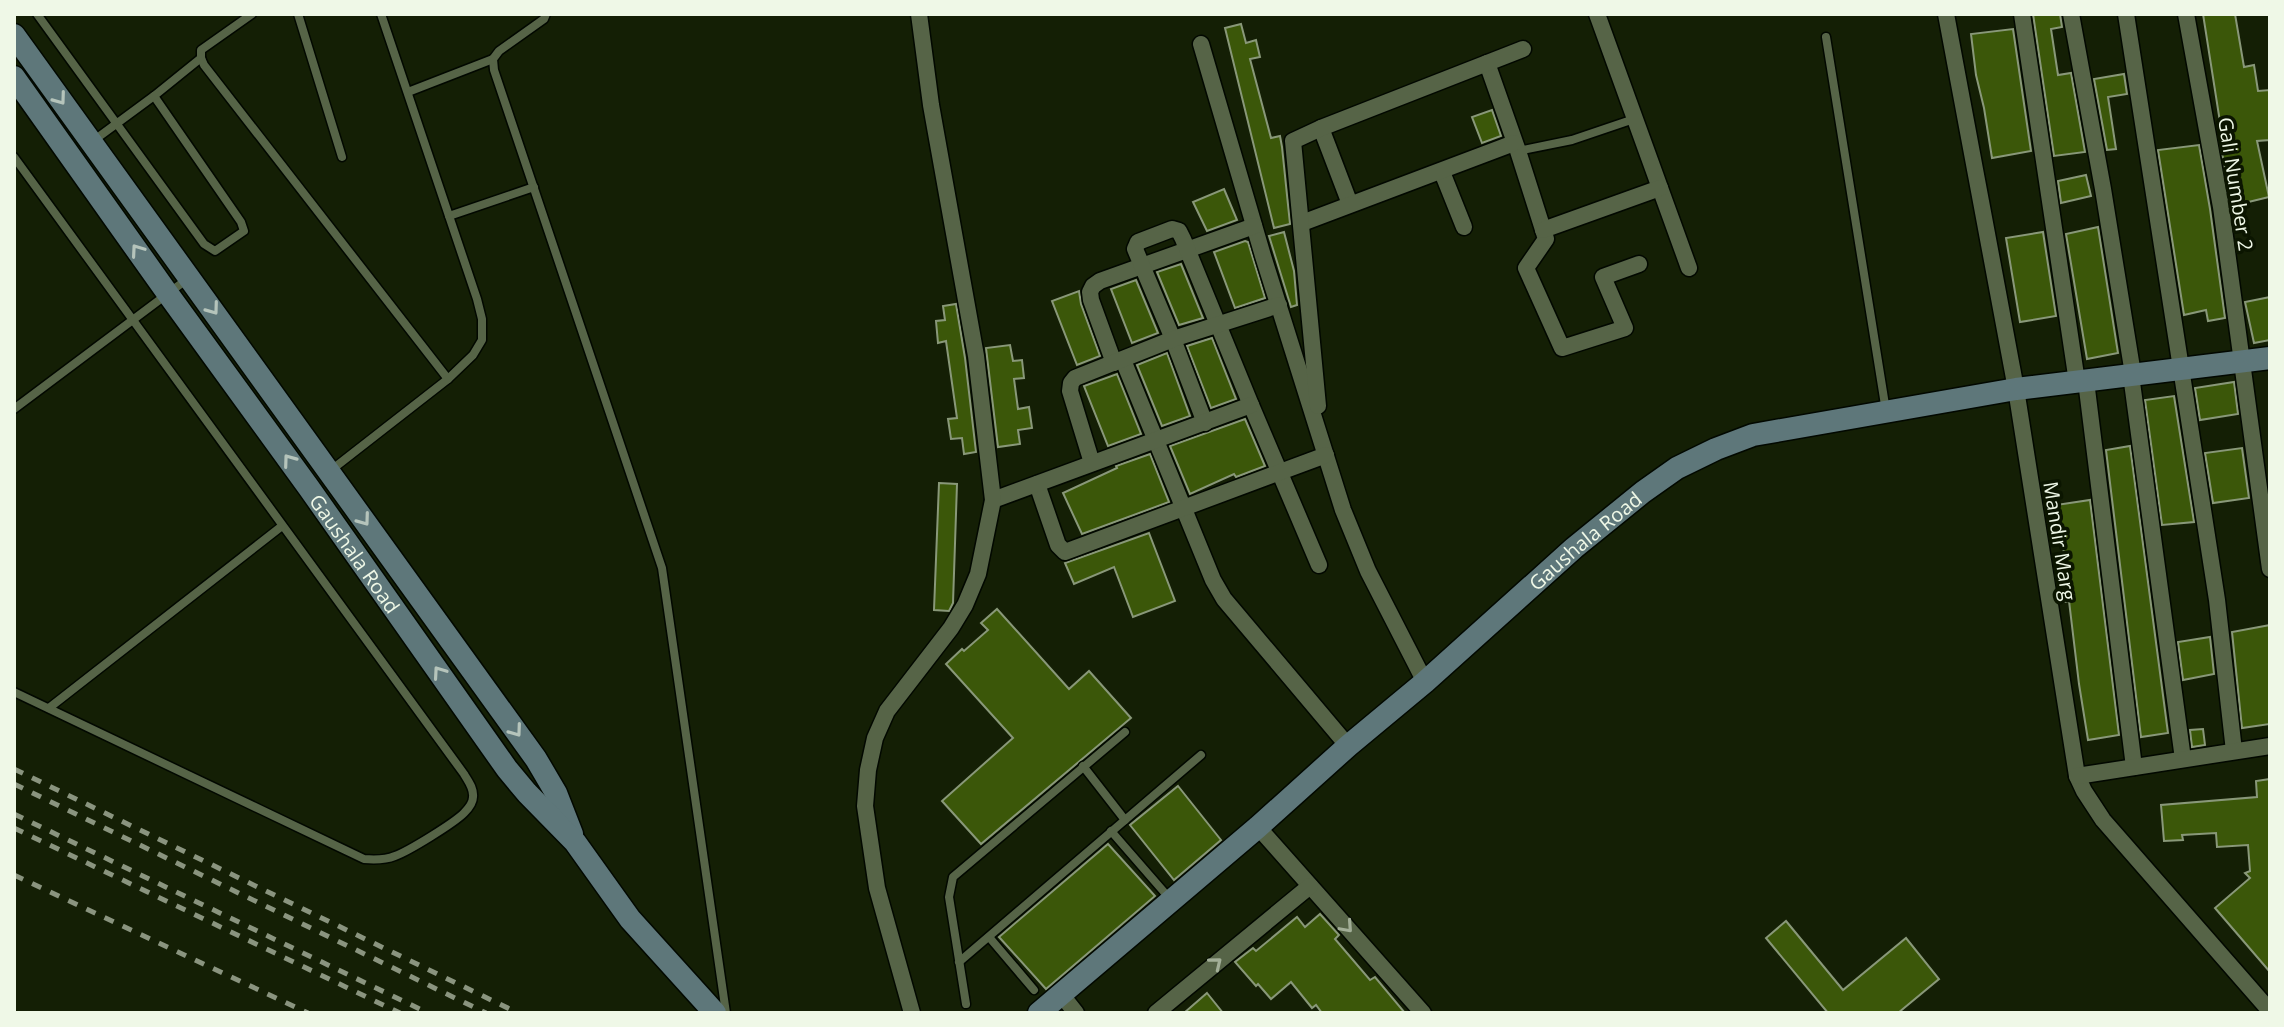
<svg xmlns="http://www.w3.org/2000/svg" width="2284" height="1027" viewBox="0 0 2284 1027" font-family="'Open Sans',sans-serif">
<rect width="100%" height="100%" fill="#141f05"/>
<g fill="#3b5709" stroke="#899879" stroke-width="2">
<path d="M2033,14H2060L2062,27L2051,29L2058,75L2071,73L2085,152L2054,156Z"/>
<path d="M2203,14H2235L2244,67L2254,65L2258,91L2270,90V140L2257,141L2269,197L2232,206L2220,142L2223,141Z"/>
<path d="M1241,24L1246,43L1256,40L1260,57L1250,59L1271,138L1280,136L1282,147L1290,224L1274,228L1225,28Z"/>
<path d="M2013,29L2031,151L1992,158L1984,108L1976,75L1971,34Z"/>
<path d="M2124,74L2127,94L2108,97L2116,149L2107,150L2094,79Z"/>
<path d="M1492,110L1501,136L1482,143L1472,117Z"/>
<path d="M2199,145L2210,209L2225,318L2208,321L2206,310L2184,315L2158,150Z"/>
<path d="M2086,175L2091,196L2061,203L2058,181Z"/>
<path d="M1224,189L1237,220L1207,231L1193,202Z"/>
<path d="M2098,227L2118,353L2087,359L2066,234Z"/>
<path d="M1284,232L1294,271L1297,305L1291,307L1269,236Z"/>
<path d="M2043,232L2056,316L2020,322L2006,238Z"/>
<path d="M1245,241L1248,242L1265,298L1235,308L1214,252Z"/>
<path d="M1181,264L1203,318L1179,325L1157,272Z"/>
<path d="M1136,280L1158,333L1132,343L1111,289Z"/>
<path d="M1079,291L1081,304L1100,356L1077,365L1052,301Z"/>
<path d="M2270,297V340L2254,343L2245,302Z"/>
<path d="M956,304L965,358L976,452L964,454L962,438L951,439L948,419L957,418L946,341L938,343L936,321L945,320L943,306Z"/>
<path d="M1212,338L1236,399L1211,408L1187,346Z"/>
<path d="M1010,345L1013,361L1022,360L1024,378L1014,379L1018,409L1029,407L1032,428L1018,430L1020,444L998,447L986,348Z"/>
<path d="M1167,353L1190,416L1162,426L1137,365Z"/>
<path d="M1117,374L1141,434L1108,446L1084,386Z"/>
<path d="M2234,382L2238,414L2200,420L2195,388Z"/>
<path d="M2174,396L2194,522L2162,525L2145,400Z"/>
<path d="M1245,419L1265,466L1236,477L1234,474L1190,494L1170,446Z"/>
<path d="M2130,446L2168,733L2141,737L2106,450Z"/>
<path d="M2242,448L2249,498L2213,503L2205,453Z"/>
<path d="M1150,454L1169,502L1082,534L1063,493L1117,468L1116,466Z"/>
<path d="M939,483L957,484L953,603L949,611L934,610Z"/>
<path d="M2090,500L2119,735L2088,740L2079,684L2069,601L2064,602L2059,560L2065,559L2056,505Z"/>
<path d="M1149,533L1175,601L1133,617L1114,567L1074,584L1065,563Z"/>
<path d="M997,609L1069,689L1089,671L1131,718L981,844L942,801L1013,738L946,664L962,649L964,651L988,630L981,623Z"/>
<path d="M2270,625V724L2242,728L2232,632Z"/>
<path d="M2210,637L2214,674L2183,680L2178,642Z"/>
<path d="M2203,729L2205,745L2192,747L2190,730Z"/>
<path d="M2270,779V972L2215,908L2250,878L2245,873L2250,871L2248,845L2217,847L2216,833L2182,835L2183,840L2164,841L2161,805L2257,797L2256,781Z"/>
<path d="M1178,786L1221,840L1174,880L1130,825Z"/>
<path d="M1108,844L1155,896L1046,989L999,937Z"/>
<path d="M1320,914L1339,935L1335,939L1370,980L1375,977L1405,1013H1322L1316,1005L1312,1008L1291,982L1271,999L1258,984L1256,986L1235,962L1253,948L1256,951L1297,917L1305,927Z"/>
<path d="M1786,921L1843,990L1906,938L1939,979L1898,1013H1828L1766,938Z"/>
<path d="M1207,993L1223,1013H1184Z"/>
</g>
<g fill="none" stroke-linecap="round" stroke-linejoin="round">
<defs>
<g id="lane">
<path d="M37,14L204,244L215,251L244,231L241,222L154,96L93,141"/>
<path d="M252,14L201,50V58L204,65L448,379"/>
<path d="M298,14L342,157"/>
<path d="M546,14L544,19L499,51L493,59L494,70L662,568L726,1013"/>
<path d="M1826,37L1886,411"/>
<path d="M408,92L493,59"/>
<path d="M154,96L201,58"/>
<path d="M1518,151L1572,140L1634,119"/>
<path d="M14,157L464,774C468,781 474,788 473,797C473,802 468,809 464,813C454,823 409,851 395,856C385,860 375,860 364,859L14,692"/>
<path d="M449,216L534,187"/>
<path d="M14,409L186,280"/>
<path d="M330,471L448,379L473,355L482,340V319L477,299L381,14"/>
<path d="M49,708L282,526"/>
<path d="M1083,766L1125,820"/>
<path d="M1111,831L1171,900"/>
<path d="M989,937L1034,990"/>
<path d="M959,962L1201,755"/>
<path d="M966,1004L949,897L953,877L1125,732"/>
</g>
<g id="street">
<path d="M1597,14L1689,268"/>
<path d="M1946,14L2016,389L2077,776L2084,791L2103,820L2270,1011"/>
<path d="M2022,14L2077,382"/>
<path d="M2071,14L2103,189L2133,374"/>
<path d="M2126,14L2217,600L2234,751"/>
<path d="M2186,14L2221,207L2270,569"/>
<path d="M1201,44L1263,256L1343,510L1368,571L1425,682"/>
<path d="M1487,63L1518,151L1546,239L1526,268L1562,348L1625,328L1603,277L1639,264"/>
<path d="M1321,128L1350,204"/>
<path d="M1442,172L1464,227"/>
<path d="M1302,223L1514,143"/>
<path d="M1543,230L1660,188"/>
<path d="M1123,360L1213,580L1224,599L1348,746"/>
<path d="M1114,363L1091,300L1090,292L1093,286L1100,281L1254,226"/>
<path d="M2131,375L2183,759"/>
<path d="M2086,381L2134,767"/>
<path d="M1318,406L1293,141L1321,128L1523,49"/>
<path d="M1205,423L1173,339L1135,249L1138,242L1172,229L1179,231L1183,239L1251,405L1319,565"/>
<path d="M1092,463L1070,391L1071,383L1075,378L1173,339L1279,305"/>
<path d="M1037,484L1058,545L1065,552L1326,455"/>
<path d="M993,500L1251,405"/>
<path d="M2077,776L2270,746"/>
<path d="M1258,827L1423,1013"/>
<path d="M1061,994L1076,1013"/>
<path d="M912,1013L877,888L865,806L868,770L875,738L887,711L951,628L965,605L978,574L993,500L976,356L931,105L919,14"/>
<path d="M1156,1013L1310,886"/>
</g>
<g id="secondary">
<path d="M14,35L536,759L556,793L572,834"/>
<path id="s1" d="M14,77L168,294L309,488L507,769L527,793L575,842L630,919L715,1013"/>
<path id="s2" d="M1039,1013L1258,827L1348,746L1425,682L1574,548L1643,492L1677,468L1716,449L1753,435L2016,389L2270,358"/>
</g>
</defs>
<use href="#lane" stroke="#020800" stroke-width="11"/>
<use href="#street" stroke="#020800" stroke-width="19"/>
<use href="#secondary" stroke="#020800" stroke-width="25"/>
<use href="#lane" stroke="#566447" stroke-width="8"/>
<use href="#street" stroke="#566447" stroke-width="16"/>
<use href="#secondary" stroke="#5e777a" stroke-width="22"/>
<g stroke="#8a947f" stroke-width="5" stroke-dasharray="10 10" stroke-linecap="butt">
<path d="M14,769L518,1013"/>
<path d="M14,784L486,1013"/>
<path d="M14,814L428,1013"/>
<path d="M14,828L400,1013"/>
<path d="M14,875L308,1013"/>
</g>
</g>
<defs><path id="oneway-chevron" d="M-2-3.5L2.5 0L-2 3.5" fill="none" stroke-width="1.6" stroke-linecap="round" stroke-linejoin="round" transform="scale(2)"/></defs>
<g stroke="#b5c4bb">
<use href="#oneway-chevron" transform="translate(60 99) rotate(54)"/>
<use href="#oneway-chevron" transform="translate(137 250) rotate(-125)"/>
<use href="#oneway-chevron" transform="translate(213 309) rotate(54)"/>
<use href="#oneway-chevron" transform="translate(289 460) rotate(-126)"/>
<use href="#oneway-chevron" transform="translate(364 520) rotate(54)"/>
<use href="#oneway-chevron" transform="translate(439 672) rotate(-125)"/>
<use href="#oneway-chevron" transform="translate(516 731) rotate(54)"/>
</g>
<g stroke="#a2ae97">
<use href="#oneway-chevron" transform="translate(1347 927) rotate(48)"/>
<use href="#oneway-chevron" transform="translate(1216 963) rotate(-39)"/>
</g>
<g text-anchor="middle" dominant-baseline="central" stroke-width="7" stroke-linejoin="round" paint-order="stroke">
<g font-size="20" fill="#eff8e7" stroke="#0b1500">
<text transform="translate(2236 184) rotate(81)">Gali Number 2</text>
<text stroke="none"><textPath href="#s2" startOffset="722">Gaushala Road</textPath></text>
<text transform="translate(2060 541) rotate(81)">Mandir Marg</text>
<text stroke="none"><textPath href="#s1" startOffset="586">Gaushala Road</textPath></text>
</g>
</g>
<rect width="2284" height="1027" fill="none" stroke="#eff8e7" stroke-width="32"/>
</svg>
